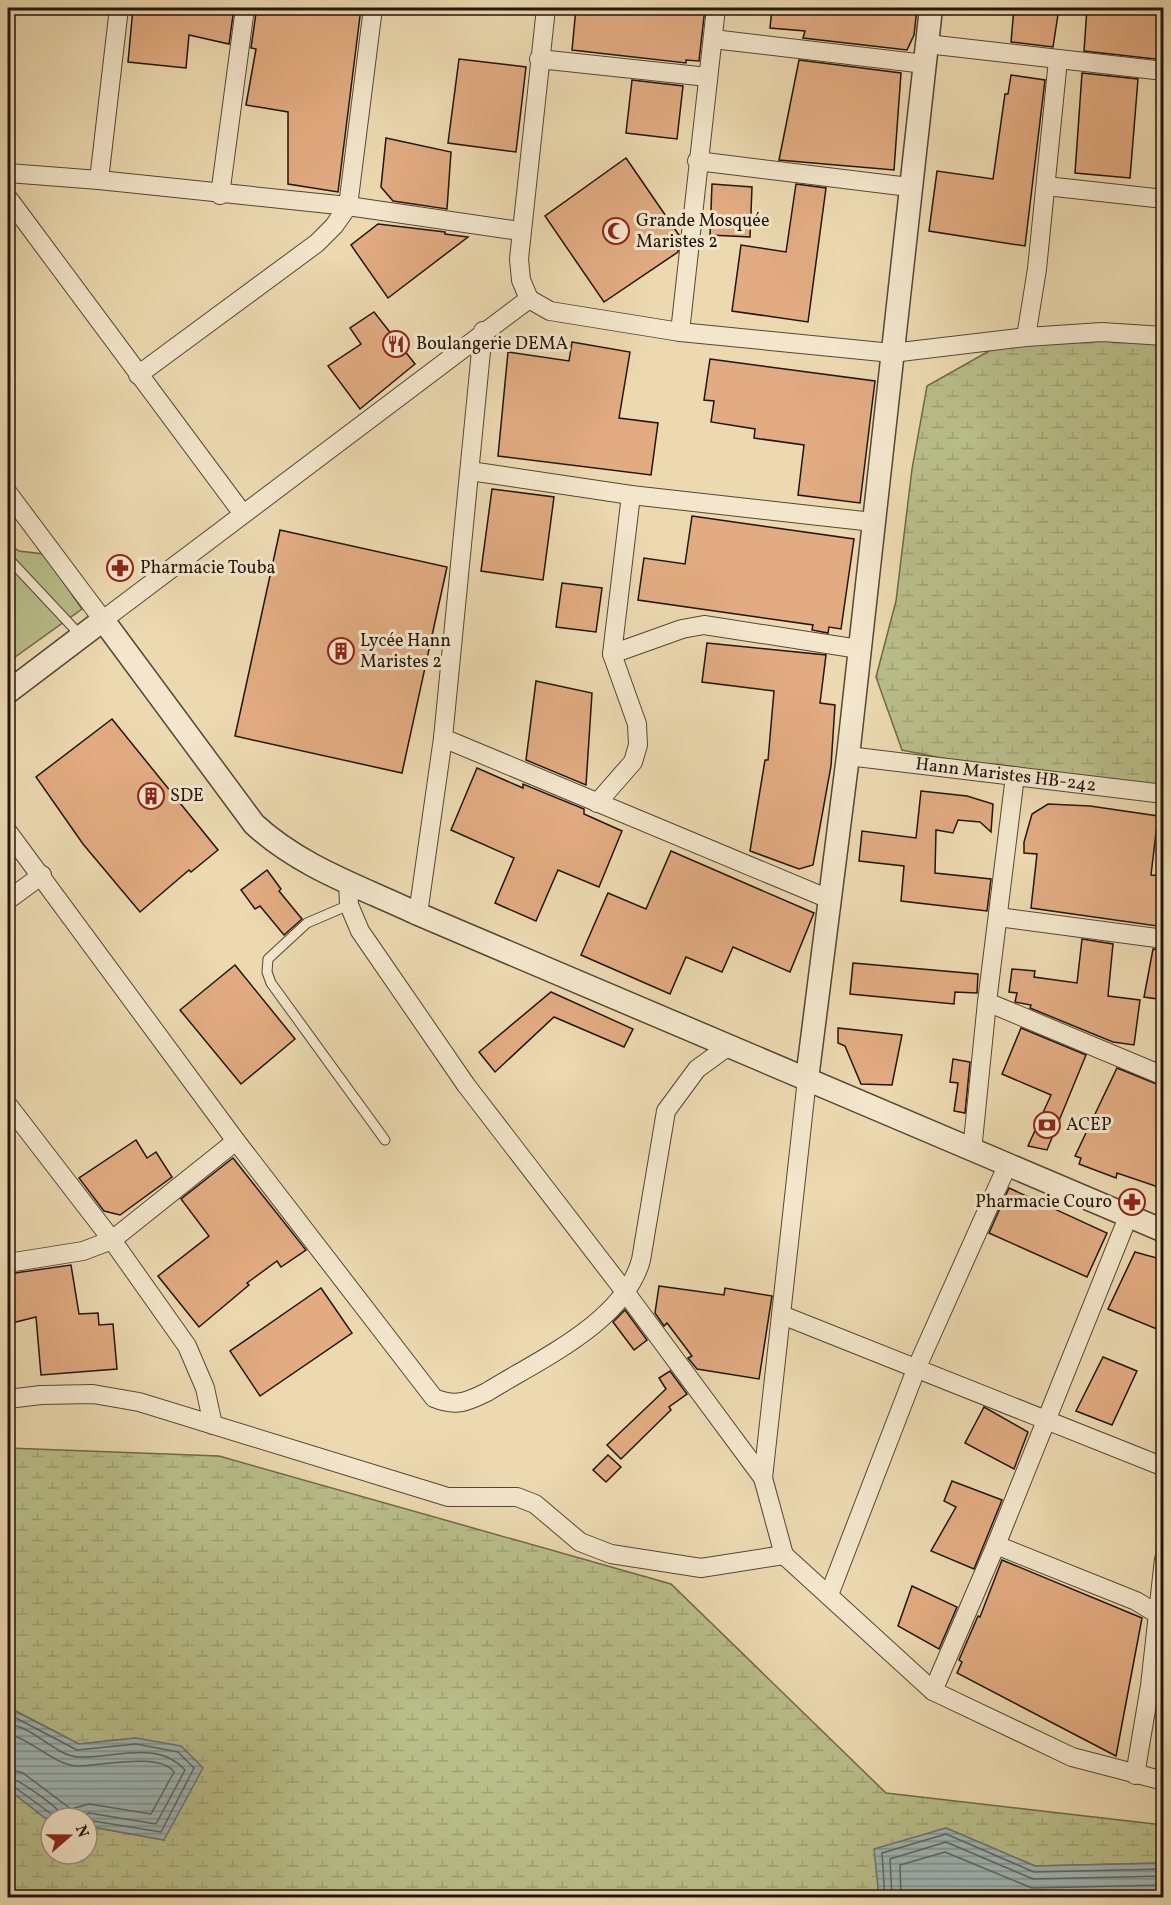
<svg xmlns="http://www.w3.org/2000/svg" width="1171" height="1905" viewBox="0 0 1171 1905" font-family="Vollkorn,serif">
<defs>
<pattern id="wetland-marsh" width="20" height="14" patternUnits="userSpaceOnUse" patternTransform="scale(1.5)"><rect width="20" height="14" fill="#b9bf8a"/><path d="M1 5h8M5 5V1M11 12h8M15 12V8" fill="none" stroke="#9fa376"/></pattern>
<pattern id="water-rules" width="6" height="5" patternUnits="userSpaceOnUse" patternTransform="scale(1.5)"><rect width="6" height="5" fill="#9eb7b7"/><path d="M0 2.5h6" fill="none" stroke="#809493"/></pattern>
</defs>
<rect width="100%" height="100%" fill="#ecd9b0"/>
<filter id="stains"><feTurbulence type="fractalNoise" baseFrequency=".00333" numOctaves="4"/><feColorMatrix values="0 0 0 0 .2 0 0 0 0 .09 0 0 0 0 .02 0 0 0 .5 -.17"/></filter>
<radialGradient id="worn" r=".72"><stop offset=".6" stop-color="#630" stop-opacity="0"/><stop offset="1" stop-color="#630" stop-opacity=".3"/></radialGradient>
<path fill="#b9bf8a" stroke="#6e6a4a" stroke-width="1.5" d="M8,543L19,551L44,554L82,609L8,662Z"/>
<g fill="url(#wetland-marsh)" stroke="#6e6a4a" stroke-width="1.5">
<path d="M1110,338L1163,344V787L996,769L902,750L876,677L896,601L912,469L927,386L996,347Z"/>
<path d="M8,1448L219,1456L671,1584L886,1793L1163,1825V1863L1035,1866L946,1828L875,1849L879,1897H8V1789L45,1818L51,1819V1854H87V1826L164,1840L136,1738L79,1744L12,1709L8,1715Z"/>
</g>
<g fill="url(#water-rules)" stroke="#6c7772" stroke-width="1.5">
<path d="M11,1709L79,1744L136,1738L181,1746L203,1768L164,1840L87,1826V1818H45L8,1789V1715Z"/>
<path d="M946,1828L1035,1866L1163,1863V1897H879L874,1849Z"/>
</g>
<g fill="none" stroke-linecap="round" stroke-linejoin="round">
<g stroke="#606660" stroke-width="1.5">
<path d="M8,1717H14L77,1750L136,1744L178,1752L194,1768L161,1832L87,1820"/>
<path d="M8,1725C33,1725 54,1756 79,1757C114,1759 157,1739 185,1770L156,1824L89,1813L77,1818"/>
<path d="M8,1734C32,1739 54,1766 79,1766C101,1766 160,1752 174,1772L151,1814L89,1804L71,1809L23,1773L8,1769"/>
<path d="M8,1778C18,1778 61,1809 64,1818"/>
<path d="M8,1785L13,1786L57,1818"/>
<path d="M885,1898L882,1853L946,1834L1034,1872L1164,1869"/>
<path d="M892,1898L890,1859L946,1842L1033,1879L1164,1876"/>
<path d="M901,1898L900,1865L945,1852L1032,1888L1164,1885"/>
</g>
</g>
<g fill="#e2ab81" stroke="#22160a" stroke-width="1.5">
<path d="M133,8H234L229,44L189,35L186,68L128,62Z"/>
<path d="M263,8H361L338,192L288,184V112L246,105L256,49L251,48L256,13L262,15Z"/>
<path d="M576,8H705L699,61L686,60V63L572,50Z"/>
<path d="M772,8H917L914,35L907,50L803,38L805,31L770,28Z"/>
<path d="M1014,8H1059L1053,47L1011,42Z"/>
<path d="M1087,8L1164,11V60L1084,51Z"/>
<path d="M459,59L526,67L516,152L448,143Z"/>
<path d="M799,60L901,73L894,170L779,160Z"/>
<path d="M1082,73L1138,79L1130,178L1075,173Z"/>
<path d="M1011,75L1045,80L1025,246L929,231L937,171L993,179L1005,94H1008Z"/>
<path d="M632,80L683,86L677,139L626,133Z"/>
<path d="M386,138L451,152L447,209L393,201L381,187Z"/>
<path d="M626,158L679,235L678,252L604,302L545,216Z"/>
<path d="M712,184L752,187L750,237L710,235Z"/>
<path d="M796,184L826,188L808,322L732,311L741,245L786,252Z"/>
<path d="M378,224L445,232V234L468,237L388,298L351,245Z"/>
<path d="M374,312L415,364L360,409L328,366L361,344L350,328Z"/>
<path d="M572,342L630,352L619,418L658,423L651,475L498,456L508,352L569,361Z"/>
<path d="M710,359L875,381L860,503L798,495L804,445L754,438L755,429L711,422L714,401L704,400Z"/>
<path d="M492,489L554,497L543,580L481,571Z"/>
<path d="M692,516L854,539L841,629L829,627L828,633L812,630L813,625L638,600L644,558L685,564Z"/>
<path d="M280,530L447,567L402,773L235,736Z"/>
<path d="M562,583L602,588L596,632L556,627Z"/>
<path d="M707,643L826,655L820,703L835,705L831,766L813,865L799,869L750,851L765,760H768L774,691L702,682Z"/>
<path d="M536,681L592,693L586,785L526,760Z"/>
<path d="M112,719L218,850L191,872L189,870L140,912L83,844L36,777Z"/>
<path d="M477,768L523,788V784L584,809V814L622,831L599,887L558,870L536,921L495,903L514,858L451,830Z"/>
<path d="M921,791L967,796L993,804L991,832L980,822L958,820L953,833L936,830L935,873L991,879L987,911L901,901L904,866L859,861L862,831L916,838Z"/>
<path d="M1048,804L1090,806L1158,816L1151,875L1164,876V927L1031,908L1037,854L1024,853V842L1032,814Z"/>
<path d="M671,851L814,913L790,972L733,947L722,972L686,957L670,994L581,955L608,893L646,909Z"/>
<path d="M267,870L281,889L279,891L302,919L284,935L260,906L255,909L241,890Z"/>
<path d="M1082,939L1113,944L1108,996L1140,1000L1134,1045L1113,1042L1030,1008L1031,1005L1015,1002L1017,993L1009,992L1012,969L1035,971L1034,977L1077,983Z"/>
<path d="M1153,949L1164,950V1000L1144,997Z"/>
<path d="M853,963L978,974L977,993L955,992L954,1004L850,994Z"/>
<path d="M235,965L295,1039L241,1084L180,1010Z"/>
<path d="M551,992L633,1029L624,1047L554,1017L495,1072L479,1052Z"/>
<path d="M838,1028L902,1035L892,1085L861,1084L845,1046L838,1043Z"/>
<path d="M1021,1028L1086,1055L1047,1150L1028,1146L1051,1095L1002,1074Z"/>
<path d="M953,1059L970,1062L965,1113L954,1111L958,1083L950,1082Z"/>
<path d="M1117,1068L1164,1087V1189L1117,1173L1116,1178L1079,1164L1081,1158L1075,1156Z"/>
<path d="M136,1140L147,1158L156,1152L172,1177L120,1215L104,1211L79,1178Z"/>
<path d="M233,1158L306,1250L281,1267L277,1261L247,1283L249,1285L199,1327L158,1276L209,1236L181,1199Z"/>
<path d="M1009,1188L1107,1233L1087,1277L989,1233Z"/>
<path d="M1135,1252L1164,1260V1332L1108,1309Z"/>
<path d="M71,1265L79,1314L98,1313L99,1325L113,1324L117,1369L41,1375L36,1317L8,1324V1274Z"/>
<path d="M659,1286L724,1295L725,1288L772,1296L759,1379L697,1369L688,1358L692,1356L667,1323L664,1326L655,1313Z"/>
<path d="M321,1288L352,1333L260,1396L230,1351Z"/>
<path d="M625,1310L647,1340L634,1350L613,1322Z"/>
<path d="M1103,1357L1137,1371L1112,1425L1076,1411Z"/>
<path d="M670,1371L687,1394L669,1407L671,1410L621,1459L607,1445L666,1389L659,1378Z"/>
<path d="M984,1407L1028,1432L1014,1469L965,1443Z"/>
<path d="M608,1455L621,1467L606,1482L593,1470Z"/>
<path d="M952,1481L1002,1500L974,1569L931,1551L956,1507L944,1501Z"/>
<path d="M1002,1560L1142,1618L1116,1756L957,1673L962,1662L959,1660L978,1616L980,1617Z"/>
<path d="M912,1586L957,1607L939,1649L898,1626Z"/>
</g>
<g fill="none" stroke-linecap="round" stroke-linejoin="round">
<defs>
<g id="service">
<path d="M8,558L81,636"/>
<path d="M349,905L307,923L268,959L267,972L271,983L385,1140"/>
</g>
<g id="minor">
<path d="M546,8L519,259L521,280L529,299L550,311L680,332L892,353L1026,337L1102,332L1164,336"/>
<path d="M713,39L925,64"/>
<path d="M927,44L1164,71"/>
<path d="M539,59L708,77"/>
<path d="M697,161L909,187"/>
<path d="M8,173L99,180L348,206L520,231"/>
<path d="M99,180L119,8"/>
<path d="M1046,186L1164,199"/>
<path d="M220,195L245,8"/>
<path d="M8,198L243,514"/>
<path d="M680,332L716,8"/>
<path d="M1026,337L1037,269L1058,60"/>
<path d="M138,375L317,243L334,226L348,206L373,8"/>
<path d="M470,471L631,495L873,522"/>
<path d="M8,493L103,620L529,299"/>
<path d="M612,654L682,629L704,625L859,649"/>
<path d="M443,738L829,899"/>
<path id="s1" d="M848,756L1164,794"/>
<path d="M597,803L633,762L638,745L637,724L612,654L631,495"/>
<path d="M8,832L236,1141L434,1398C456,1407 467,1402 487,1392C540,1359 624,1322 641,1260L666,1111L697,1069L730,1045"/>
<path d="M348,881L349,905L360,931L466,1085L626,1293L763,1478"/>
<path d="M8,900L42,875"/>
<path d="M418,914L443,738L483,331"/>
<path d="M998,917L1164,939"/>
<path d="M987,1002L1164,1076"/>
<path d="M807,1079L763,1478L784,1555L933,1691L1072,1757L1164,1781"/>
<path d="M8,1105L112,1240L187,1346L205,1388L213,1425"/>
<path d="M972,1151L987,1002L1015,776"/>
<path d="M8,1263L83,1251L112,1240L236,1141"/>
<path d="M782,1315L1164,1467"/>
<path d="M8,1399L41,1395L93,1394L139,1402L448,1497H517L535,1504L580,1542L611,1554L701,1568L784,1555"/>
<path d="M996,1545L1136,1601L1164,1618"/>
<path d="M829,1595L917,1367L1007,1166"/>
<path d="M933,1691L996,1545L1128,1217"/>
<path d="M1135,1775L1150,1686L1164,1559"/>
</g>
<g id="tertiary">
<path d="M8,692L103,620L254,824C300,867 361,887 418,914L1164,1231"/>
<path d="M807,1079L848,756L931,8"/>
</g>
</defs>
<use href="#service" stroke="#544734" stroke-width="11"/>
<use href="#minor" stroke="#544734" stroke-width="20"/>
<use href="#tertiary" stroke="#544734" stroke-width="25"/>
<use href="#service" stroke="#f3e6cc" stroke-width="9"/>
<use href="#minor" stroke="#f3e6cc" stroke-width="18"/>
<use href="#tertiary" stroke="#f3e6cc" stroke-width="22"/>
</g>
<defs>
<symbol id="mosque-ring" viewBox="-11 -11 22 22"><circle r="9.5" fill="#f3e6cc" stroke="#8f2418" stroke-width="1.5"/><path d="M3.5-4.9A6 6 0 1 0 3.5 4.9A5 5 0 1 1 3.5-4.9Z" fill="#8f2418"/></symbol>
<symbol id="restaurant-ring" viewBox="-11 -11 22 22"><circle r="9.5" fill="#f3e6cc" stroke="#8f2418" stroke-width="1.5"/><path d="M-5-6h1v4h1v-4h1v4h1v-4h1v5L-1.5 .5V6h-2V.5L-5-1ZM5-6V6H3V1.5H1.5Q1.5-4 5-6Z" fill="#8f2418"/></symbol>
<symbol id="pharmacy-ring" viewBox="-11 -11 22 22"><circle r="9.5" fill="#f3e6cc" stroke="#8f2418" stroke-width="1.5"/><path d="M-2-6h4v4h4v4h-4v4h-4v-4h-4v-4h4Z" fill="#8f2418"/></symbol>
<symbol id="building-ring" viewBox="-11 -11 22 22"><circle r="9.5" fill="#f3e6cc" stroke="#8f2418" stroke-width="1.5"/><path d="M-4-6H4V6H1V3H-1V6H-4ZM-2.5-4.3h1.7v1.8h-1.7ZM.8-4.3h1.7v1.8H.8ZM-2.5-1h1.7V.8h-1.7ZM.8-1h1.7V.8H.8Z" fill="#8f2418"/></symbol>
<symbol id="bank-ring" viewBox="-11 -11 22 22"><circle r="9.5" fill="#f3e6cc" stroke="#8f2418" stroke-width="1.5"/><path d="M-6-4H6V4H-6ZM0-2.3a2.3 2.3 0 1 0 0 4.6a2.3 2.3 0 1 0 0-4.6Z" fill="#8f2418"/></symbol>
</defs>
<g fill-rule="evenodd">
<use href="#mosque-ring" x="601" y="216" width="30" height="30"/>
<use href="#restaurant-ring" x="381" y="329" width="30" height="30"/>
<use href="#pharmacy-ring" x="105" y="553" width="30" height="30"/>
<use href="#building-ring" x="326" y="636" width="30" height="30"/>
<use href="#building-ring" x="136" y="781" width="30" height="30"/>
<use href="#bank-ring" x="1032" y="1110" width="30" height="30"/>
<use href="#pharmacy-ring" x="1117" y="1187" width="30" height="30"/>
</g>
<g text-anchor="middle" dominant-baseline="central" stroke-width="6" stroke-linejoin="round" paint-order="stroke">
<g font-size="18" fill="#22160a" stroke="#f3e6cc" text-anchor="start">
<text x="636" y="221">Grande Mosquée<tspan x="636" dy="21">Maristes 2</tspan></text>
<text x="416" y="344">Boulangerie DEMA</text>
<text x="140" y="568">Pharmacie Touba</text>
<text x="360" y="641">Lycée Hann<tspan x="360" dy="21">Maristes 2</tspan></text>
<text x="170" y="796">SDE</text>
<text x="1066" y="1125">ACEP</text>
<text x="1112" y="1202" text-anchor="end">Pharmacie Couro</text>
</g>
<g font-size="18" fill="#22160a" stroke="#f3e6cc">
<text stroke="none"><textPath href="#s1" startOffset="159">Hann Maristes HB-242</textPath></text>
</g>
</g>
<rect width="1171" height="1905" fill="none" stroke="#ecd9b0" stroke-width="30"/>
<rect x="9" y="9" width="1153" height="1887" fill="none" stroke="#22160a" stroke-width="3"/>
<rect x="15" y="15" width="1141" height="1875" fill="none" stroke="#22160a" stroke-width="1.5"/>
<g transform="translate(69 1836) rotate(70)"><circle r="28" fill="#f3e6cc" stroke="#9f937e" stroke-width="1.5"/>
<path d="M0-4.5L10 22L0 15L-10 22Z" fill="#8f2418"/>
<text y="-9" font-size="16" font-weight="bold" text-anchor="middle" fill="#22160a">N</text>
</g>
<rect width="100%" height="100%" filter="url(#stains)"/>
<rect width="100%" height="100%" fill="url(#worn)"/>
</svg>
